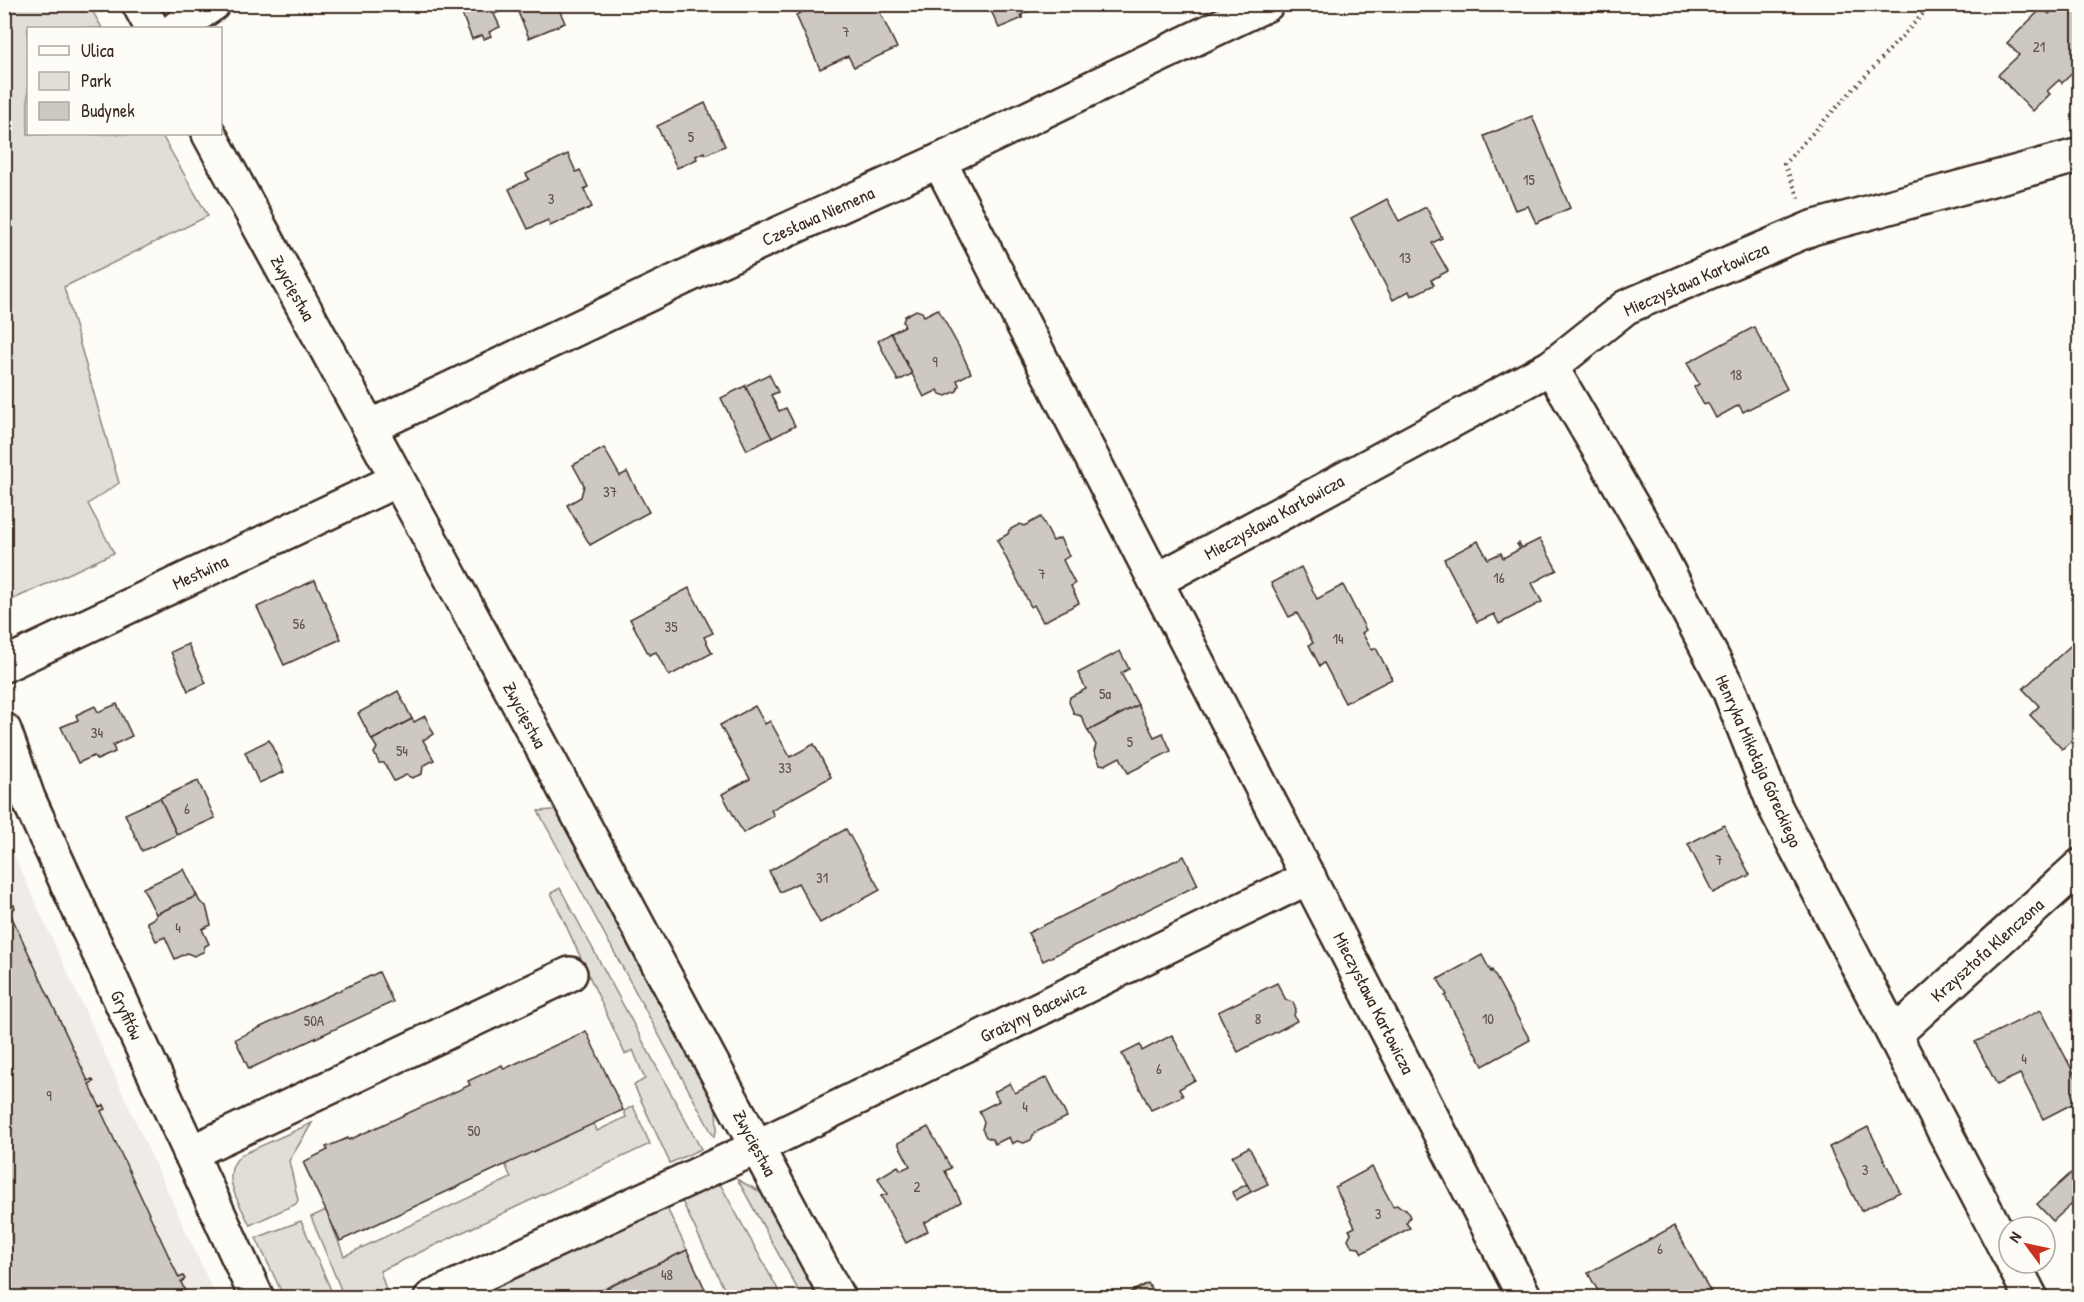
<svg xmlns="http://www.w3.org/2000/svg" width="2084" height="1302" viewBox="0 0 2084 1302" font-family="'Patrick Hand',sans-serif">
<rect width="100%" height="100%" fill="#fdfcf7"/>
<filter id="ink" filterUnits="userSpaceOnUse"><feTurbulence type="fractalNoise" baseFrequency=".0167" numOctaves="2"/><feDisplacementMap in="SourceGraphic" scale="12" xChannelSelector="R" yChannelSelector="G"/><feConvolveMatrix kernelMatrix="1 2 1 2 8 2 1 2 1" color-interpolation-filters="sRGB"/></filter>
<g filter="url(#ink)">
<path fill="#efece7" d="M4,834L12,851L216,1297H5Z"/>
<g fill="#e1ded7" stroke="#8e847a" stroke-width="1.5">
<path d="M4,5H89L102,28H28V134H161L208,216L64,287L119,483L88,504L114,553L5,603Z"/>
<path d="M555,810L716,1109L717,1129L714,1137L538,811Z"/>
<path d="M560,888L701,1149L670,1163L634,1085L645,1079L633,1050L625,1054L551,893Z"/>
<path d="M633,1106L650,1144L380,1271L388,1296L344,1297L311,1217L326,1210L344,1256L511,1178L505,1164L594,1123L597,1131L626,1117L624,1111Z"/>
<path d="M312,1123L289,1161L298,1200L296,1204L250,1225C240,1204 218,1175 241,1155Z"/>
<path d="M738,1180L757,1190L763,1195L819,1297H802Z"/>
<path d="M719,1182L782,1297H728L681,1199Z"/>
<path d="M666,1206L687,1250L586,1297L471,1298Z"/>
<path d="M301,1221L334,1297H284L256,1238Z"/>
</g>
<g fill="#cdc8c2" stroke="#3b2a1e" stroke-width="1.5">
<path d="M458,4H557L565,23L529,38L515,5L494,14L500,27L489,32L491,36L484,39L482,35L472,39Z"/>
<path d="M817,4H876L897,48L854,67L848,56L820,69L796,15Z"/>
<path d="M988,4H1051L1042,8L1041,5L1021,15L1023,18L999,28Z"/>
<path d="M2059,4L2080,5V66L2062,83L2059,80L2047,91L2050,94L2033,111L1998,75L2019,55L2007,43L2043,7L2049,14Z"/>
<path d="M705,103L725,146L705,155L704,152L696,156L697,159L677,168L657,126Z"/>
<path d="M1532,116L1570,208L1536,223L1528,206L1515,210L1484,136Z"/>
<path d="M568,154L576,172L580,170L588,187L584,189L592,207L550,226L548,220L528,229L509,189L529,179L526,174Z"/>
<path d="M1387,199L1399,221L1426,207L1442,238L1432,243L1448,271L1431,280L1434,285L1411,296L1409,291L1393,300L1351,218Z"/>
<path d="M2080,261V293L2070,264Z"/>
<path d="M938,309L959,347L971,373L957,380L959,385L957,391L946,396L940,394L938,390L924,397L891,333L905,326L903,322L905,316L916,310L922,312L924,316Z"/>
<path d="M1754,327L1787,389L1743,412L1739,405L1716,418L1708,403L1704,405L1694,387L1699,384L1687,363Z"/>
<path d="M891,333L912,374L898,381L878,341Z"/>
<path d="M769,374L778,392L771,395L779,411L786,408L795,426L772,438L745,386Z"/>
<path d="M745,386L772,438L747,450L721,398Z"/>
<path d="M604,448L620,476L627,472L649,512L590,545L567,505L581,497L584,485L573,465Z"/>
<path d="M1041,517L1053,541L1060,538L1069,556L1063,560L1075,584L1071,586L1079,603L1043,622L1034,605L1031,607L997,540L1008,534L1009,530L1020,524L1024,526Z"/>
<path d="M1540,539L1557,570L1532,583L1542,602L1499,624L1494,614L1477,622L1444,559L1478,541L1488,559L1501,553L1503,558L1520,549L1517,544L1519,543L1522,548Z"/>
<path d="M1301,567L1317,599L1343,585L1366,630L1362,633L1372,650L1376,648L1392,679L1345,703L1324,663L1320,666L1309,645L1313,643L1297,613L1289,617L1271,583Z"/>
<path d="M315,580L341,639L284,665L257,607Z"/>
<path d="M689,588L713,633L704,637L712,653L669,676L656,652L649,655L630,619Z"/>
<path d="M2080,637V734L2062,749L2030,715L2039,706L2023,689Z"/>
<path d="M188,644L206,683L188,691L171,652Z"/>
<path d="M1120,651L1129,669L1121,673L1138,705L1088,731L1081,716L1074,714L1069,702L1070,697L1086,689L1078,673Z"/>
<path d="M398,691L412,719L372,740L358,713Z"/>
<path d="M117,704L132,736L113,745L115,752L97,760L94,756L78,763L61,727L78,720L76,715L95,706L98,712Z"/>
<path d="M1138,705L1154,737L1163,733L1171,751L1128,773L1120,757L1105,765L1100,764L1094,752L1096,745L1088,731Z"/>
<path d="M755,706L765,724L770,721L790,757L814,744L831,777L771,810L774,816L743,833L722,794L750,779L720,725Z"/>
<path d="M425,716L434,734L423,740L434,760L423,766L422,774L412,778L406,775L394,781L384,763H379L374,753L377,748L372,740L412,719L414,722Z"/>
<path d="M269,740L284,772L259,783L245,752Z"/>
<path d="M198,781L215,818L177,835L160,798Z"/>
<path d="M160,798L177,835L142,851L125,814Z"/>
<path d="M1724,825L1750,875L1713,893L1688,844Z"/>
<path d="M846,829L880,890L820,923L798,883L780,892L769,871Z"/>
<path d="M1184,856L1198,885L1043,961L1028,933Z"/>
<path d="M184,869L197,896L156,914L143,888Z"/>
<path d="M197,896L200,902L206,906L208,914L211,925L202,929L209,944L205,946L203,952L194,956L187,953L175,959L165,937L156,941L147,922L156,917V914Z"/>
<path d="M4,900L8,907L14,905L15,908L9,911L88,1081L92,1079L94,1082L89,1084L100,1107L104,1105L106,1109L101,1111L179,1278L183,1276L185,1279L181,1282L188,1298H4Z"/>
<path d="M1482,955L1491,972L1492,970L1530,1040L1483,1066L1445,996L1447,995L1438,979Z"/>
<path d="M379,972L393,1002L249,1069L235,1039Z"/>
<path d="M1277,983L1286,1000L1293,1002L1296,1009L1294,1015L1297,1021L1238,1052L1218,1012Z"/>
<path d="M2041,1010L2080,1085V1100L2043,1119L2020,1074L1997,1085L1975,1042Z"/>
<path d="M586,1031L623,1110L340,1241L303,1162L328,1150L326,1147L348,1138L349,1140L470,1085L468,1081L502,1065L504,1069Z"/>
<path d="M1172,1035L1195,1080L1179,1089L1183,1096L1151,1110L1122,1054L1140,1045L1142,1051Z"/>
<path d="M1047,1077L1067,1117L1034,1133L1031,1140L1024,1143L1017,1141L1012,1144L1009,1137L995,1144L992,1139L986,1137L982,1129L984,1122L979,1111L999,1101L994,1092L1010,1083L1015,1093Z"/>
<path d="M928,1127L951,1168L945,1171L961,1202L924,1223L928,1231L906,1243L881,1196L887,1194L878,1178L898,1166L901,1170L910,1166L898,1143Z"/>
<path d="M1868,1127L1900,1192L1861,1211L1829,1147Z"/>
<path d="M1249,1147L1268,1184L1251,1192L1232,1156Z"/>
<path d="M2080,1165V1197L2053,1221L2037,1204Z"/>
<path d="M1372,1167L1393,1206L1397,1205L1399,1207L1406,1209L1410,1217L1406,1223L1410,1228L1362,1253L1359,1248L1352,1247L1348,1239L1351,1233L1349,1230L1355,1227L1335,1187Z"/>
<path d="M1247,1184L1251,1192L1236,1200L1232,1192Z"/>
<path d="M1674,1226L1713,1296L1602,1298L1588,1273Z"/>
<path d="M687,1250L709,1298H586Z"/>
<path d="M1148,1283L1156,1298H1120Z"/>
</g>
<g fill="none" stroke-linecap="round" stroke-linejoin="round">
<defs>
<g id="minor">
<path d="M139,4L152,28"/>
<path d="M177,28L213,4"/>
<path d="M209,134L421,522L838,1298"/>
<path d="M939,161L1525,1298"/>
<path d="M1551,367L1649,535L1729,690L1776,809L2009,1255"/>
<path d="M370,427L712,264L939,161L1267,4"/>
<path d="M1156,581L1551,367L1626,307L1812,228L2080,155"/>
<path d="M4,665L397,480"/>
<path d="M4,730L28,798L257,1298"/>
<path d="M1895,1034L2080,866"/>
<path d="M190,1153L570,974"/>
<path d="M2013,1263L2031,1298"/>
<path d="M431,1298L757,1147L1309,877"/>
</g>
</defs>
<use href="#minor" stroke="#3b2a1e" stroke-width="38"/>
<path stroke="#3b2a1e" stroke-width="4" stroke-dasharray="1.5 4.5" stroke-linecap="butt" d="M1799,198L1784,164L1932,4"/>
<use href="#minor" stroke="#fdfcf7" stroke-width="33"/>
</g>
</g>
<g text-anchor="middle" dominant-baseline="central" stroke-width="6" stroke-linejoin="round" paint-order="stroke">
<g font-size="15" fill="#605247">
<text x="846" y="31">7</text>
<text x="2039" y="46">21</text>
<text x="691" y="136">5</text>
<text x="1529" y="179">15</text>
<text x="551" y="198">3</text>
<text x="1405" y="257">13</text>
<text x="935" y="361">9</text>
<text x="1736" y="374">18</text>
<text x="610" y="491">37</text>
<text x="1042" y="573">7</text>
<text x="1499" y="577">16</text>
<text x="299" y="623">56</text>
<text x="671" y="626">35</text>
<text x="1338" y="638">14</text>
<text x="1105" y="693">5a</text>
<text x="97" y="732">34</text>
<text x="1130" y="741">5</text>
<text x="402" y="750">54</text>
<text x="785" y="767">33</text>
<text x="187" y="808">6</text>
<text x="1719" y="859">7</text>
<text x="822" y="877">31</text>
<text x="178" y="927">4</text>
<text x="1258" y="1018">8</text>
<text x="1488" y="1018">10</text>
<text x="314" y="1020">50A</text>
<text x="2024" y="1058">4</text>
<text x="1159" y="1068">6</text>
<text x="49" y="1095">9</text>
<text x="1025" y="1106">4</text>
<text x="474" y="1130">50</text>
<text x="1865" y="1169">3</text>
<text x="917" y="1186">2</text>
<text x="1378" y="1213">3</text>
<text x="1660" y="1248">6</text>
<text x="667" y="1274">48</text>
</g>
<g font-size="18" fill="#3b2a1e" stroke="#fdfcf7">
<text transform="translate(818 216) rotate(-24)">Czesława Niemena</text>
<text transform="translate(1696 279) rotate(-24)">Mieczysława Karłowicza</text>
<text transform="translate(293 288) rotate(61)">Zwycięstwa</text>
<text transform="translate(1274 517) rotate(-29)">Mieczysława Karłowicza</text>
<text transform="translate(200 572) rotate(-25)">Mestwina</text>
<text transform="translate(525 715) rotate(62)">Zwycięstwa</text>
<text transform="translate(1759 761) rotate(66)">Henryka Mikołaja Góreckiego</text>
<text transform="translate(1987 950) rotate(-42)">Krzysztofa Klenczona</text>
<text transform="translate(1374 1003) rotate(63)">Mieczysława Karłowicza</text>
<text transform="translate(1033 1012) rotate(-26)">Grażyny Bacewicz</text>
<text transform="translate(127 1015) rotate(65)">Gryfitów</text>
<text transform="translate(755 1143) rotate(62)">Zwycięstwa</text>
</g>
</g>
<rect width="2084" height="1302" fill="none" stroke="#fdfcf7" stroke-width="24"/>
<rect x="12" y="12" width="2060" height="1278" fill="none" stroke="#3b2a1e" stroke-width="2" filter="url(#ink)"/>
<rect x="27" y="27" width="195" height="108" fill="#fdfcf7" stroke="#afa8a0" stroke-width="1.5"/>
<rect x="39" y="46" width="30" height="9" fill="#fdfcf7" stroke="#afa8a0" stroke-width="1.5"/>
<text x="81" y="57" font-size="18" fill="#3b2a1e">Ulica</text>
<rect x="39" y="72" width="30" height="18" fill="#e1ded7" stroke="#afa8a0" stroke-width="1.5"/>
<text x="81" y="87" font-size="18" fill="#3b2a1e">Park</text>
<rect x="39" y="102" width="30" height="18" fill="#cdc8c2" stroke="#afa8a0" stroke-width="1.5"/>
<text x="81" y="117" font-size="18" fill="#3b2a1e">Budynek</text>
<g transform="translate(2027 1245) rotate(303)"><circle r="28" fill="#fdfcf7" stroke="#afa8a0" stroke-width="1.5"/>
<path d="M0-4.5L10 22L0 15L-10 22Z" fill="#c8321e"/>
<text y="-9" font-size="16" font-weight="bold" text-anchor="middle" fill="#3b2a1e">N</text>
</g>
</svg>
